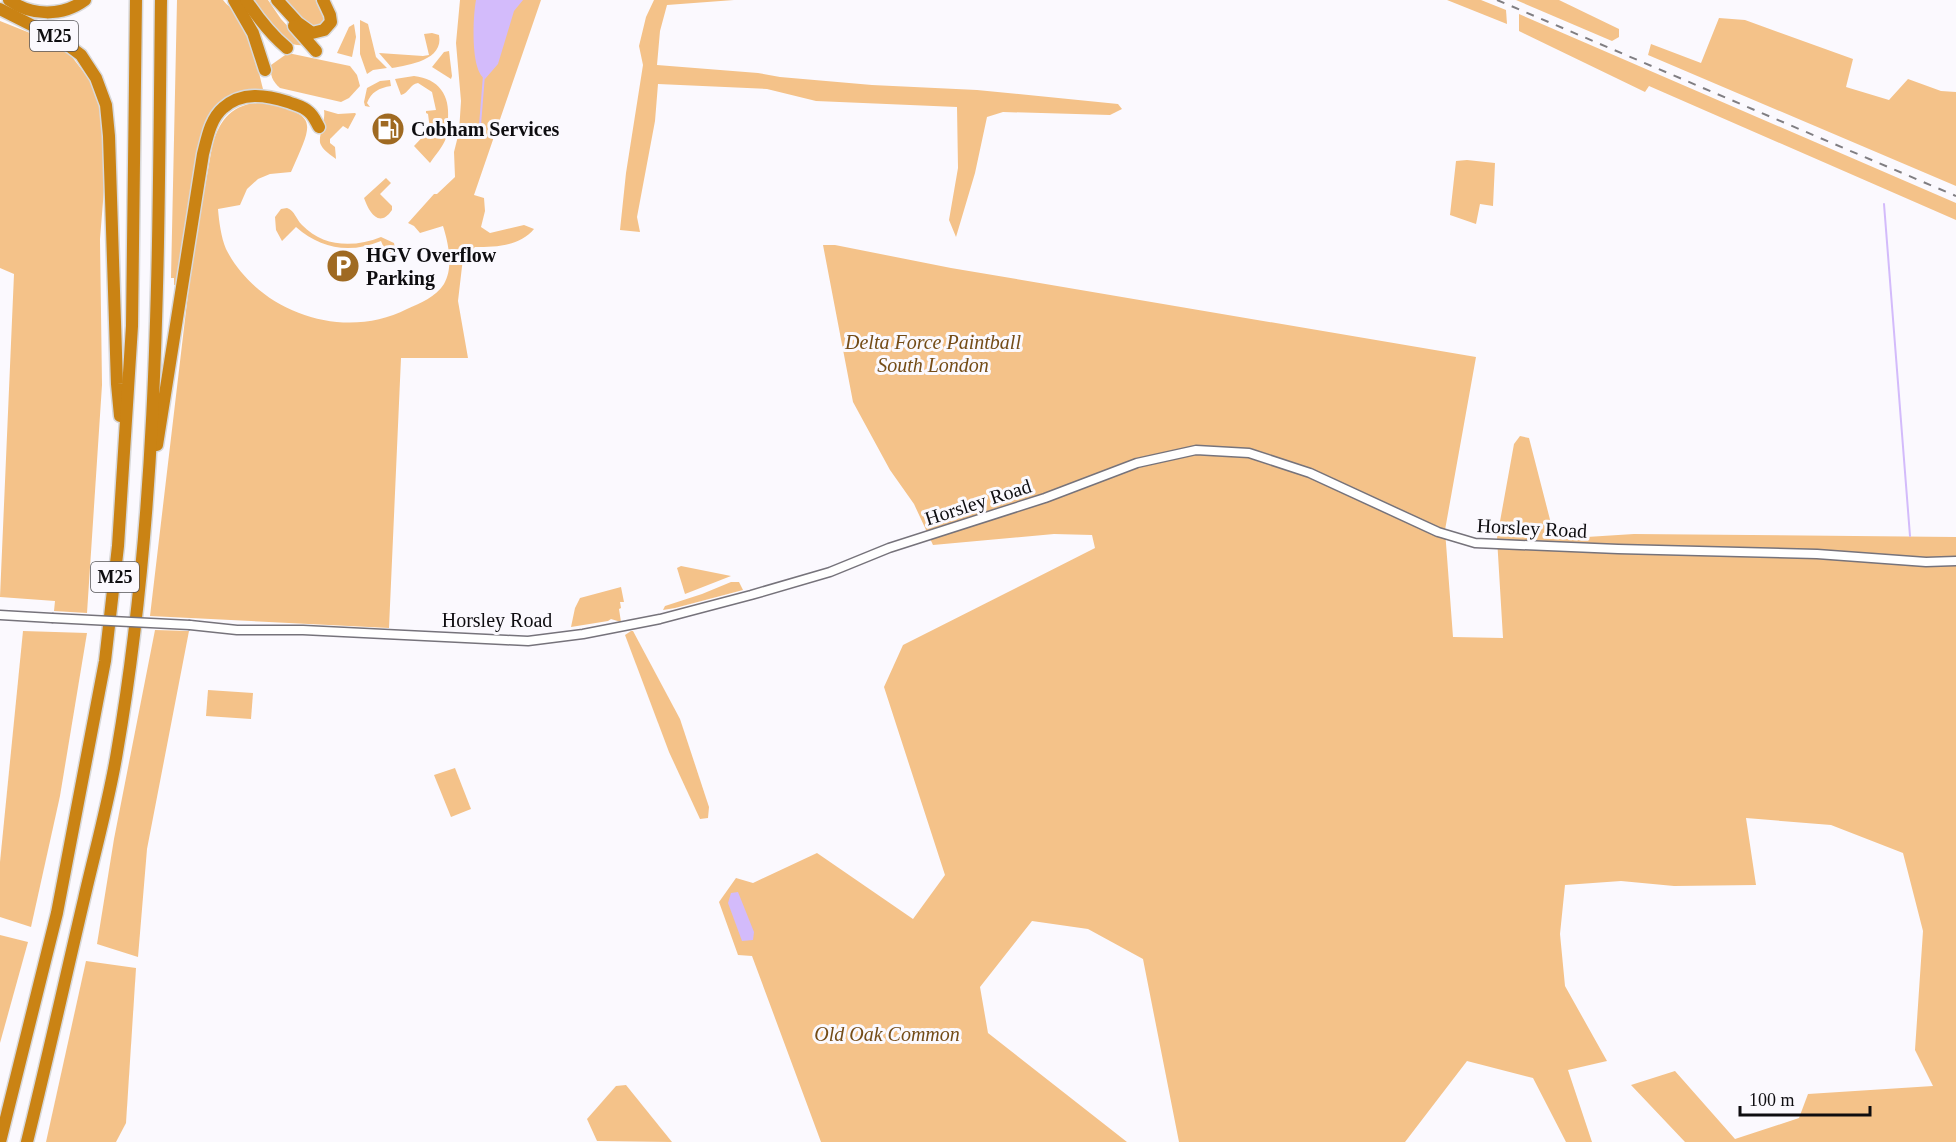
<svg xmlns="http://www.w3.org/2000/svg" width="1956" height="1142" viewBox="0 0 1956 1142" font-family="'Times New Roman',serif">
<rect width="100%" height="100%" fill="#fbf9fe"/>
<g fill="#f4c289">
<path d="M177,0H223C228,7 233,8 237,12C252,30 257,67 263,89L261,91C241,88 221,96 210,114C202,126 201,143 198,158C189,200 183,243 177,285H174V278H171Z"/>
<path d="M250,0H268L281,19L305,45C278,48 264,19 250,0Z"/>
<path d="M284,0H317L326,19L320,27H310Z"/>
<path d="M460,0H541L474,195L484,198L485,211L481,227L490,233L524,225L534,229C520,246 496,247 475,247L463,258L458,301L468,358H401L389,628L150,616L192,260L212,147C218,123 230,105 257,103L258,99C317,117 316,116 291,172L270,174L258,179L247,189L240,205L218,209C219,221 221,237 226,249C258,312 343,342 407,309C420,303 436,297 444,284C454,267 448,242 443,226L420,233L414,226L408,223L434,194H437L455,177L454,152L459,132L461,101L456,43Z"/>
<path d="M654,0H734L667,5L660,31L657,65L758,73L780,77L872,85L977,90L1118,104L1122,109L1110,115L1003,112L987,117L975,173L956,237L949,220L958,168L957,107L816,101L767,89L658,84L655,121L637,217L640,232L620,230L626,173L643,65L639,46L646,17Z"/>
<path d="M1447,0H1481L1506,10L1507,24Z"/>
<path d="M1516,0H1559L1619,29V37L1612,41Z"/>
<path d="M1519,14L1956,203V220L1649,86L1645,92L1519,31Z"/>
<path d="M1719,18L1745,20L1853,59L1846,87L1889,100L1908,79L1941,91L1956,92V186L1648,55L1651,44L1701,63Z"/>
<path d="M360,20L368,24L376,57L387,68L373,70L367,74L360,54Z"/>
<path d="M0,21L40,37L69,53L89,79L101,105L104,189L100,239L102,385L87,613L54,611L55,601L0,597L14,274L0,268Z"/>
<path d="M354,24L356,37L352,57L337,53L349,27Z"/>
<path d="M432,33L439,35C444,60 409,65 392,68L379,53L423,56L429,55L424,34Z"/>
<path d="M449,51L452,76L451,79L432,67L444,52Z"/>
<path d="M288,53L350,66L357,75L360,86L349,98L341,102L280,88C272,81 270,75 271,65Z"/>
<path d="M414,76C439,79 450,95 448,119C448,125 448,133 446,138C443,147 435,155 430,163L414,146L430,129L428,114L426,113V111L436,110L432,92L418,83C410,84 409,93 401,95L395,79Z"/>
<path d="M390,80L391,86C379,88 371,92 367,103L370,107L365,106L364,102L367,88L380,81Z"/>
<path d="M324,110L338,114L355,113L356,114L348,129L343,126L330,139V143L335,147L336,159C331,155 324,151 321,145C317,138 326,121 324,110Z"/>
<path d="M1467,160L1495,163L1493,206L1480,204L1476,224L1450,215L1456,161Z"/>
<path d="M386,178L391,183L380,194L392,206V210C379,229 369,212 364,198Z"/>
<path d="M287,208C295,211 296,219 302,225C323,247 354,248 381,237L394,243L396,254L389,260L381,241C350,254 321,249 296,227L282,241L276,230L275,217L281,209Z"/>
<path d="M823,245H835L951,268L1476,357L1445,530L1453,637L1503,638L1497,538L1514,444L1520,436L1529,438L1555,539L1634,534L1956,537V1142H1685L1631,1085L1675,1071L1735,1139L1799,1118L1808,1094L1933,1086L1915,1050L1923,931L1903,853L1831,825L1746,818L1756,885L1674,886L1621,881L1565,885L1560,934L1565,986L1607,1061L1568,1070L1592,1142H1566L1533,1078L1467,1061L1405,1142H1179L1143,959L1088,929L1032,921L980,987L988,1033L1127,1142H821L752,956L738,955L719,902L736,878L753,883L817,853L913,919L945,875L884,687L903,645L1095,548L1092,535L1054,534L933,545L914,504L890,470L853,402Z"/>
<path d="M681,566L731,576L685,594L677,568Z"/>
<path d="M731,582H739L743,590L675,608L663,610L665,606L702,594Z"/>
<path d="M621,587L624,602H620L621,608L619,609L621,622L611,619L608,621L571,627L575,608L580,598Z"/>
<path d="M155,630L189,631L147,849L138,957L97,944L114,839Z"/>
<path d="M23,631L87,633L60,796L31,927L0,917V862Z"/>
<path d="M631,631H633L680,719L709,807L708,818L700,819L669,752L625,635Z"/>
<path d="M208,690L253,693L251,719L206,716Z"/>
<path d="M455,768L471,809L451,817L434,775Z"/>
<path d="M0,935L28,942L0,1043Z"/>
<path d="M86,961L136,968L126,1123L116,1142H46Z"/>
<path d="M626,1085L672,1142L597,1141L587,1119L616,1086Z"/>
</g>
<g fill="#d3bbfb">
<path d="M476,0H523L514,11L498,64L485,79C470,70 473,16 476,0Z"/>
<path d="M738,892L754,932L753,940L742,941L728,903L731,893Z"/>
</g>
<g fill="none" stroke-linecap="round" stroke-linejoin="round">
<g stroke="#d3bbfb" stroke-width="2">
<path d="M479,138L484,75"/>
<path d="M1884,204L1910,536"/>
</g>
<defs>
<g id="tertiary">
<path d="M0,615L52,618"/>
<path d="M190,625L237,630H303L506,640L528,641L583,634L660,619L751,595L830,572L889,548L1045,498L1137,463L1196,450L1249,453L1310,473L1438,532L1475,543L1618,549L1817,554L1926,562L1956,561"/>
</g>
<g id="motorway">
<path d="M9,0C31,16 62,17 85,0"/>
<path d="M234,0L253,33L265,70"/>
<path d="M246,0C258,18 270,34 287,48"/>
<path d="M277,0L298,23L312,33L324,30L331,22L330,15L323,0"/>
<path d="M0,9L61,40L81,55L96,78L106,105L109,136L117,384L120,416"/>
<path d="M294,26L316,51"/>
<path d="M157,445L203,154C207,139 210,119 223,108C242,91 266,95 288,102C295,105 303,106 309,112C314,116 316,122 319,127"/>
<path d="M0,1142L57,913L105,661L118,546L132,326L136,0"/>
<path d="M27,1142C47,1061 65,980 84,899C95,851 109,801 117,752C160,504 158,251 161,0"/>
</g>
</defs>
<use href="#tertiary" stroke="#76737b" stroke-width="11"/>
<use href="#motorway" stroke="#d8d8d9" stroke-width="15"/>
<use href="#tertiary" stroke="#fff" stroke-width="8"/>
<use href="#motorway" stroke="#ca8314" stroke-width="12"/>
<path stroke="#807e82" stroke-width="2" stroke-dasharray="8 8" stroke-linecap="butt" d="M1497,0L1956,196"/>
<defs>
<path id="tertiary-bridge" d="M52,618L190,625"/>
</defs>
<use href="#tertiary-bridge" stroke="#76737b" stroke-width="11" stroke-linecap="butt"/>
<use href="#tertiary-bridge" stroke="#fff" stroke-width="8"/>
</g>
<defs>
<symbol id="fuel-disc" viewBox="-11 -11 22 22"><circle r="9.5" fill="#9f6a22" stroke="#fbf9fe"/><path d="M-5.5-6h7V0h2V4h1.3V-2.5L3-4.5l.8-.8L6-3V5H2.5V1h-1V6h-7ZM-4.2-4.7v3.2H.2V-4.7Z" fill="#fff"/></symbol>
<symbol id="parking-disc" viewBox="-11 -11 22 22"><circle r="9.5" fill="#9f6a22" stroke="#fbf9fe"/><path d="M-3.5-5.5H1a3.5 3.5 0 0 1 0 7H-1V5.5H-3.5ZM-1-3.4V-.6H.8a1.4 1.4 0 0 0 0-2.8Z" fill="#fff"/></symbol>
</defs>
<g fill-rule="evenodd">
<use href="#fuel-disc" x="369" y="110" width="38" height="38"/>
<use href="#parking-disc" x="324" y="247" width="38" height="38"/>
</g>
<g text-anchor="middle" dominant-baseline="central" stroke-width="6" stroke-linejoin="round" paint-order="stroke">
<g fill="#fbf9fe" stroke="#555457" stroke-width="1.5">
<rect x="30" y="21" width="48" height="30" rx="4.5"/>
<rect x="91" y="562" width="48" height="30" rx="4.5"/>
</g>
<g font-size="18" font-weight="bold" fill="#0e0d10">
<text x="54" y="36">M25</text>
<text x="115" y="577">M25</text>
</g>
<g font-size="20" font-weight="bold" fill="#0e0d10" stroke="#fbf9fe" text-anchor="start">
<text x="411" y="129">Cobham Services</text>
<text x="366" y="255">HGV Overflow<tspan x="366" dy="23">Parking</tspan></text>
</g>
<g font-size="20" font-style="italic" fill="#744c17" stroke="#fbf9fe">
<text x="933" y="342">Delta Force Paintball<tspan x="933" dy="23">South London</tspan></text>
<text x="887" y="1034">Old Oak Common</text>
</g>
<g font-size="20" fill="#0e0d10" stroke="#fbf9fe">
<text transform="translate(978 502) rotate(-18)">Horsley Road</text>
<text transform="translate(1532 528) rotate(3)">Horsley Road</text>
<text x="497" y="620">Horsley Road</text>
</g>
</g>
<path d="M1740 1106v9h130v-9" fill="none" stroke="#0e0d10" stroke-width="3"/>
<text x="1749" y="1106" font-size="18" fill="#0e0d10" stroke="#fbf9fe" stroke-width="4.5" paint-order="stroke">100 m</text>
</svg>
